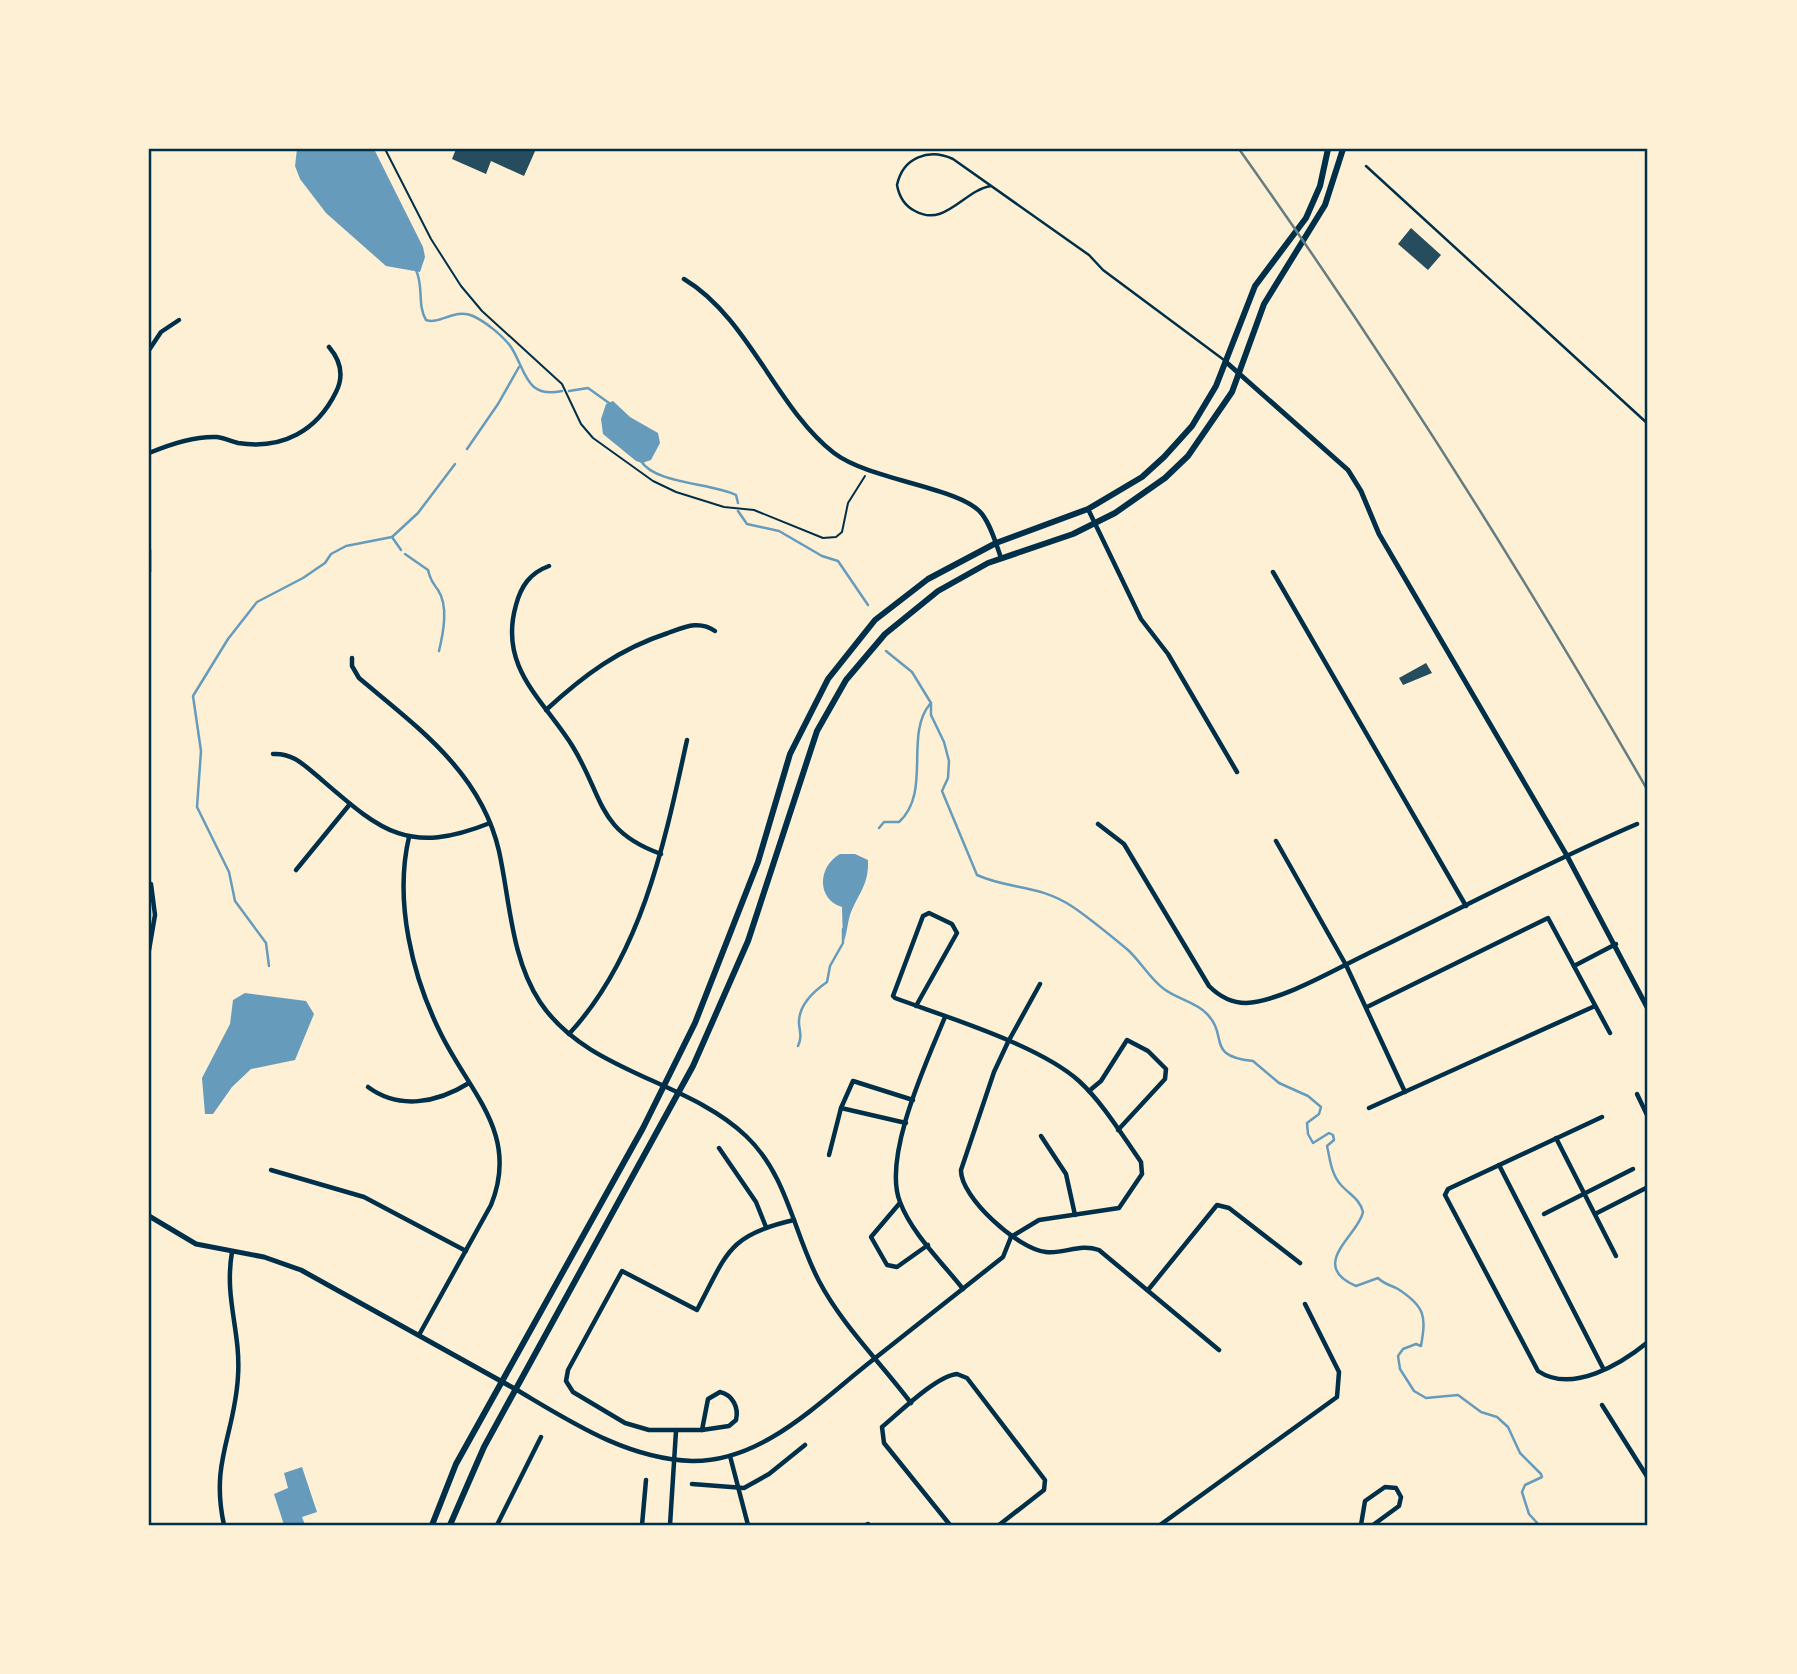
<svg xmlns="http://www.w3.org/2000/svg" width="1797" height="1674" viewBox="0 0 1797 1674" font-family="Rubik,sans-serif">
<rect width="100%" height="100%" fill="#fdf0d5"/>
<g fill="#669bbc">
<path d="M297,149H374L423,247L425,257L420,272L386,266L326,213L300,179L295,166Z"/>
<path d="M613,401L630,417L658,433L660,443L651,460L642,463L636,461L603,434L601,419L606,404Z"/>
<path d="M840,854H855L868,860C869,886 858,893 850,915C847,925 847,935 843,943L842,907C816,899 818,866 840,854Z"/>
<path d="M245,993L306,1001L314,1014L295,1060L251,1069L232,1087L213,1114H205L202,1078L230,1024L233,1000Z"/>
<path d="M302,1467L317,1512L302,1517L305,1525H284L274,1494L288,1488L284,1473Z"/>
</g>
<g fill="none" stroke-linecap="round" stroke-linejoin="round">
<g stroke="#669bbc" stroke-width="2.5">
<path d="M416,270C424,287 417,305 426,320C440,325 454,308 473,316C486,322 503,336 511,347C526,370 525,399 562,391"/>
<path d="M569,391L588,388L609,403"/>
<path d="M467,449L498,404L519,367"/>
<path d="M641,461C655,484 712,483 736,495L738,503"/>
<path d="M738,511L747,524L779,531L822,556L838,561L868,605"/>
<path d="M392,537L401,550"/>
<path d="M405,554L428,570C430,579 433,583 438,590C449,606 443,634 439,651"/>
<path d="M886,651L912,672L931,703V715L944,742L949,761L948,778L942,791L977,875C1010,890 1039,884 1073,907C1092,920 1110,935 1128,950C1141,962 1150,979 1164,989C1177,999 1196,1002 1206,1013C1230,1036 1204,1056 1253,1061L1279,1083L1308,1096L1321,1107L1319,1114L1307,1123L1308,1134L1313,1143L1329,1133L1333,1135L1334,1140L1327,1146C1330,1159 1331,1174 1341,1185C1349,1194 1360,1199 1363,1212C1359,1235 1307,1265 1356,1286L1378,1278C1385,1285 1391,1285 1398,1289C1426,1307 1426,1317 1421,1346L1416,1344L1403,1349L1398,1356L1400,1369L1414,1391L1426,1398L1458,1395L1481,1412L1497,1417L1508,1427L1520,1453L1541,1474L1542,1477L1525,1485L1522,1492L1529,1514L1539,1525"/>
<path d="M879,828L884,822H899C932,792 904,735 930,704"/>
<path d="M269,966L266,943L235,901L229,872L197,807L201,751L193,696L228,639L257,602L303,578L325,563L331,554L346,546L392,537L418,513L455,464"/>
<path d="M798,1046C802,1037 800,1033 799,1024C798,1006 814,991 827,982L830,966L843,943V929"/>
</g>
</g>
<g fill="#264d5e">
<path d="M456,149H536L524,176L491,161L486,174L452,159Z"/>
<path d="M1411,228L1441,255L1428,270L1398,244Z"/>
<path d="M1426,663L1432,673L1403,685L1399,678Z"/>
</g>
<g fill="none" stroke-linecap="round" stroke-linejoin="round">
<path stroke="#003049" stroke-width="2" d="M385,149L431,239L461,286L482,311L562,384L581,424L593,438L653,481L676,492L724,507L754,510L823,538L836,537L842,532L848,503L865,476"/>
<g stroke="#003049" stroke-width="2.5">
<path d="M1366,166L1648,424"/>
<path d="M991,186C964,190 945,228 915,211C905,206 899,196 897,185C903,157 929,148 953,159L1089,255L1103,270L1224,360"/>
</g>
<g stroke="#003049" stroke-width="4.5">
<path d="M684,279C749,318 776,408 834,453C871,481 961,487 982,514C991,526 996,543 1001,558"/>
<path d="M149,350L161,332L179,320"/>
<path d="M149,453C168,445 196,436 217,437C224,438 231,441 238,443C282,450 317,431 336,392C344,376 341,361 329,347"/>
<path d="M1088,509L1141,619L1168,654L1237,772"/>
<path d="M149,550V572"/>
<path d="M549,566C530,573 521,586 516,605C498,668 544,700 573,747C604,798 597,831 661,854"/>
<path d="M1273,572L1466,906"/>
<path d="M352,658V666L359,678C417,727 481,772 499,851C510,901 511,958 540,1002C587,1073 688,1080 746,1136C788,1176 793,1232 819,1281C842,1325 881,1363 911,1403"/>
<path d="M546,710C584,675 619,649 668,633C685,627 699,620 715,631"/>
<path d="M273,754C291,753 302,763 315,774C379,829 405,857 490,823"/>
<path d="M1098,824L1124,844L1209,986C1219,996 1231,1003 1246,1003C1282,1001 1336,969 1369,953C1458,910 1546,863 1637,824"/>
<path d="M409,837C394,901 412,976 441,1034C470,1093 520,1134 491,1205L419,1335"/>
<path d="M1276,841L1346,965L1405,1092"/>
<path d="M296,870L350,804"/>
<path d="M149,950L155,915L151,884"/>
<path d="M1574,966L1616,944"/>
<path d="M1040,984L1008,1042L994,1072L961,1170C960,1197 1019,1250 1046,1252C1066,1254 1079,1243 1099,1250L1219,1350"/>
<path d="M916,1006L957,933L952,924L929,913L923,916L893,996L895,998C946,1017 1039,1045 1079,1081C1103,1103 1122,1135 1141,1162L1142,1174L1119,1208L1039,1220L1011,1237"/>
<path d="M1367,1007L1548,918L1610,1033"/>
<path d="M945,1017C927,1061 882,1157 900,1202C912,1234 942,1262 963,1289"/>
<path d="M569,1034C642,955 665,841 687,740"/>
<path d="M368,1087C399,1110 437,1103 469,1083"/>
<path d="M1089,1091L1101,1081L1127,1040L1148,1051L1166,1069L1165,1079L1118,1130"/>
<path d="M1637,1094L1648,1117"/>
<path d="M841,1108L906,1123"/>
<path d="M1369,1108L1595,1006"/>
<path d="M1602,1117L1448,1189L1445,1195L1538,1371C1572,1394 1621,1364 1648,1342"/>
<path d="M1041,1136L1066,1174L1075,1215"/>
<path d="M1556,1138L1616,1256"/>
<path d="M719,1148L756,1202L766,1227"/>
<path d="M829,1155L841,1108L853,1081L913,1100"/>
<path d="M1499,1165L1603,1368"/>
<path d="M271,1170L364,1197L466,1251"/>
<path d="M899,1204L871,1237L887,1265L897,1267L928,1245"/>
<path d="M1544,1214L1633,1169"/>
<path d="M1595,1214L1648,1187"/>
<path d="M1148,1290L1217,1205L1229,1208L1300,1263"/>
<path d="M517,1390C571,1422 627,1459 692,1461C764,1462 821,1400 874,1359C917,1325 960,1291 1003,1257L1011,1237"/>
<path d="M720,1392C733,1395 739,1408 736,1420L729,1426L702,1430L708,1399Z"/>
<path d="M1602,1405L1648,1478"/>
<path d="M702,1430H649L625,1423L573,1392L566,1381L568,1370L622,1271L697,1310C727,1254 727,1235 794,1220"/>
<path d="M730,1456L748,1525"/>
<path d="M692,1484L744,1488L769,1474L805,1445"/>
<path d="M224,1525C210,1462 235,1434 238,1376C241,1331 224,1299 232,1252"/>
<path d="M497,1525L541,1437"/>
<path d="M642,1525L646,1480"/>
<path d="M670,1525L676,1431"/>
<path d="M866,1525L868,1524"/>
<path d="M950,1525L884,1443L882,1427C899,1413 936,1376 957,1374L967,1378L1045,1480L1044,1490L999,1525"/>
<path d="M1160,1525L1337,1397L1339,1372L1305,1304"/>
<path d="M1361,1525L1365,1501L1385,1487L1396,1488L1401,1497L1399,1506L1373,1525"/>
</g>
<g stroke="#003049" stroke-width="5">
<path d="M1226,362L1348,470L1361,491L1379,534L1566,854L1648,1009"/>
<path d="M149,1216L196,1244L264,1257L301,1270L517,1390"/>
</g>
<g stroke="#003049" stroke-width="6">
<path d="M432,1525L456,1464L643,1128L695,1023L758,862L790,754L828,679L875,620L928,579L996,543L1088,509L1142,477L1164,457L1192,426L1216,386L1255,286L1306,218L1320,186L1328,149"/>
<path d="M450,1525L484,1447L693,1066L748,941L817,731L846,680L885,634L938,591L988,563L1073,534L1115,513L1165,478L1188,456L1232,392L1264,304L1325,205L1343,149"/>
</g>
<path stroke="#657d81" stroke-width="2.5" d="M1239,149C1386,356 1521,570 1648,791"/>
</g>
<rect width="1797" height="1674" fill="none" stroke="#fdf0d5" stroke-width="301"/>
<rect x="150" y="150" width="1496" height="1374" fill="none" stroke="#003049" stroke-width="2.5"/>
</svg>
